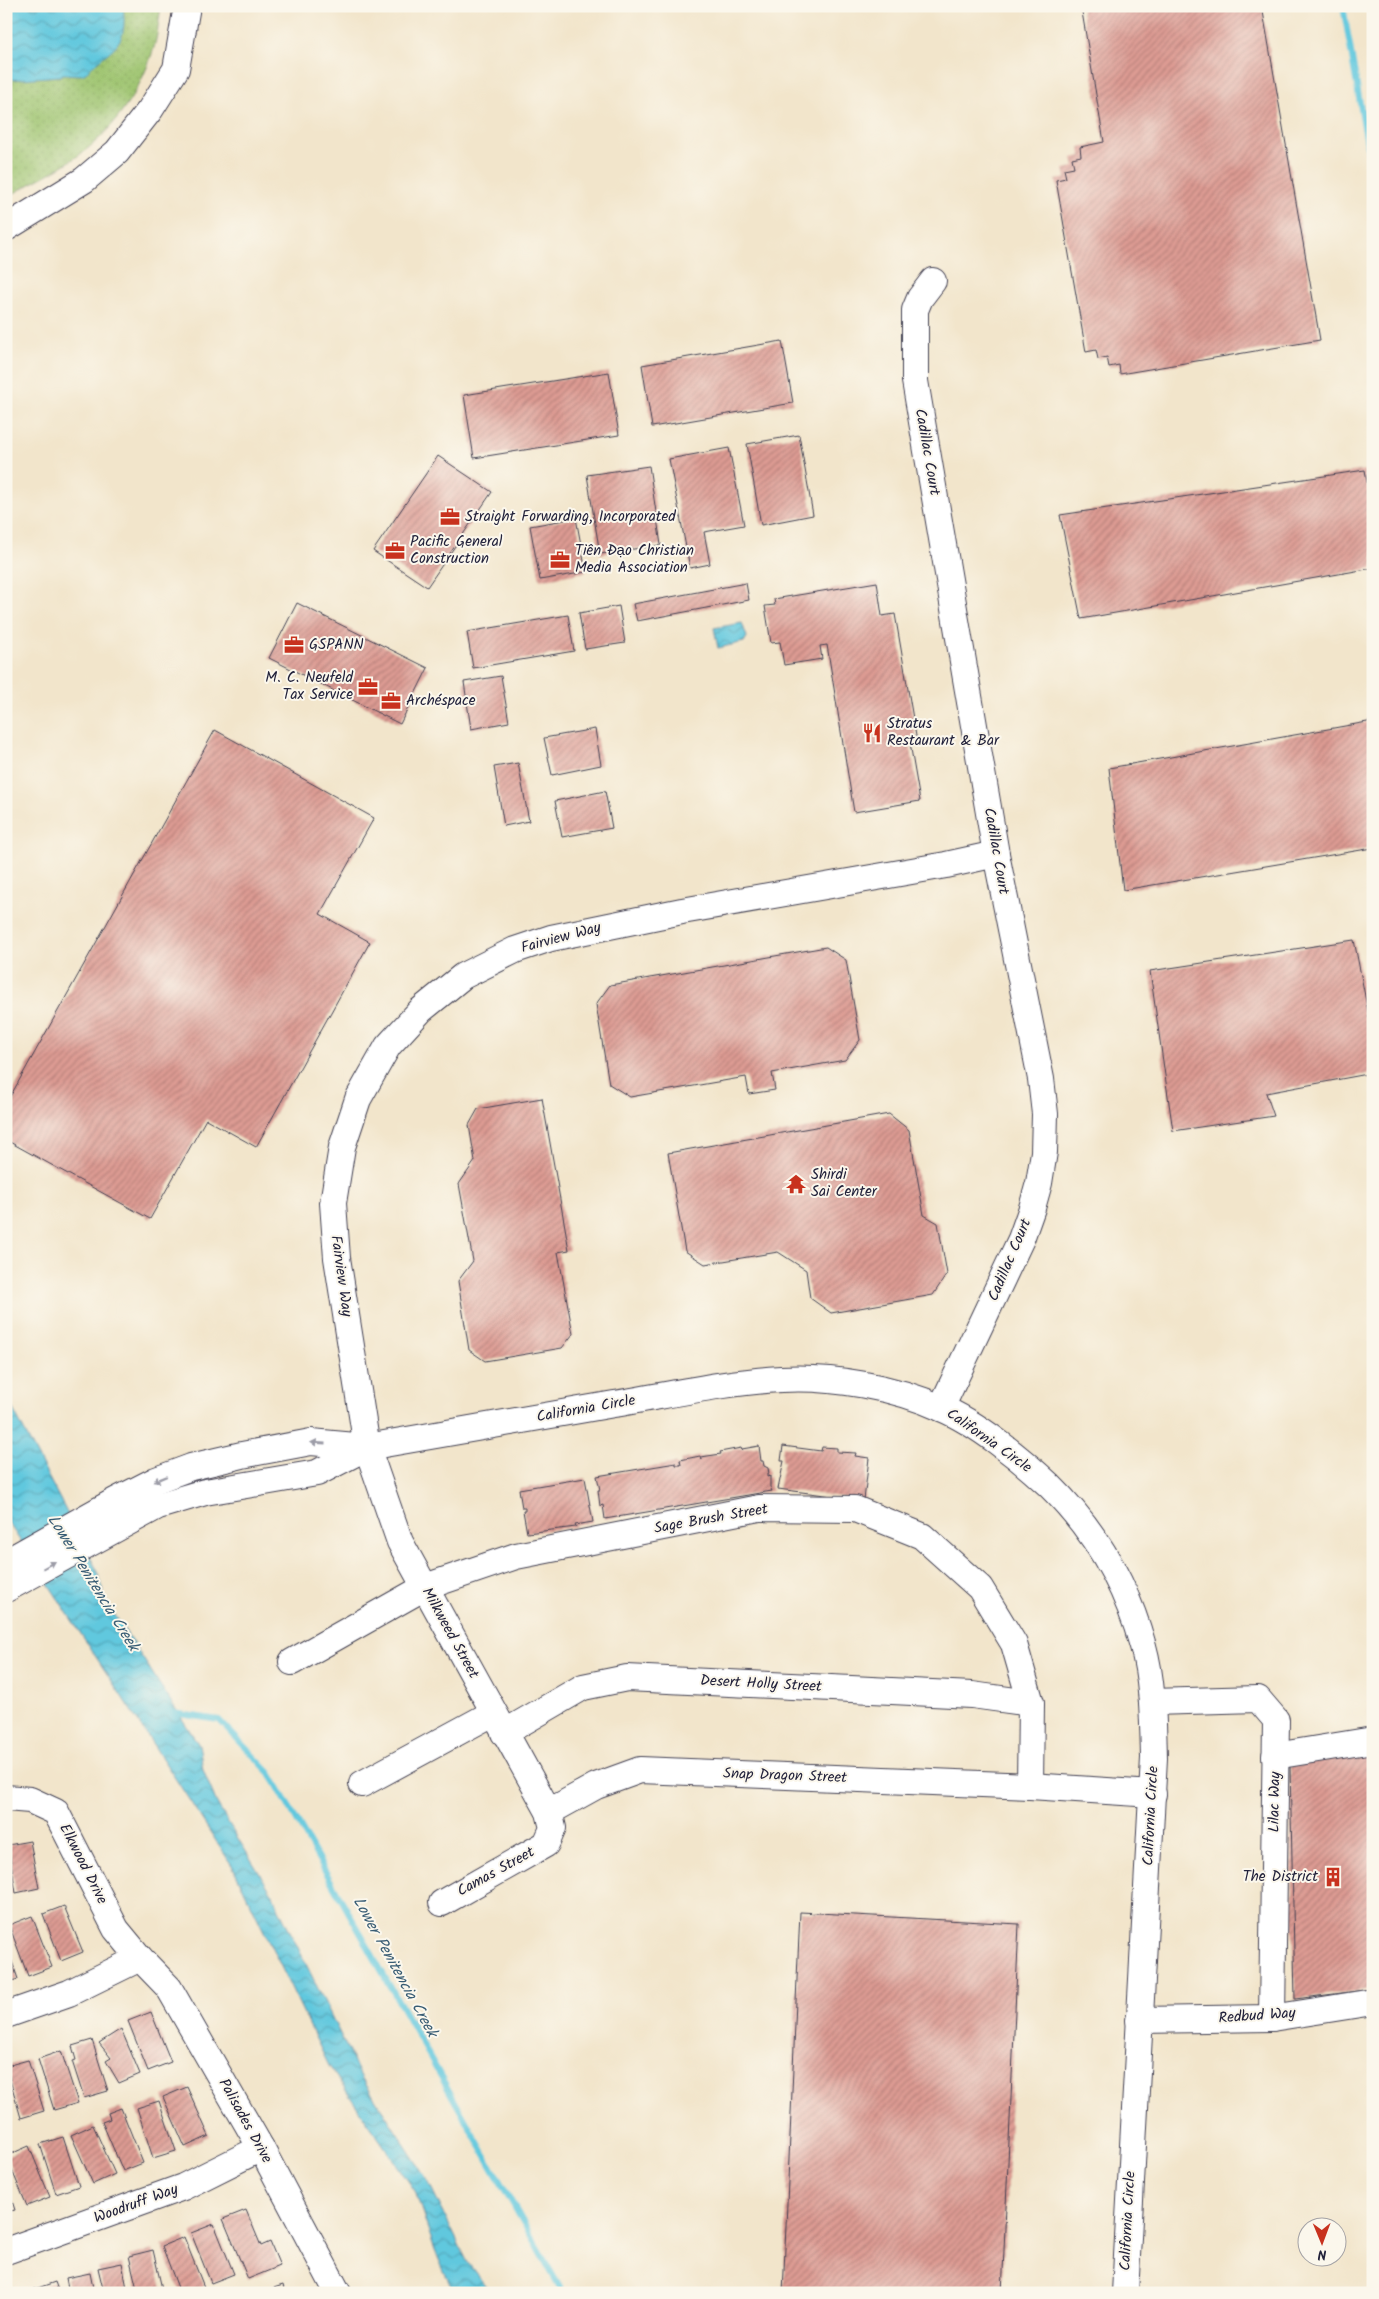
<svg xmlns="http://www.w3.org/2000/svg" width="1379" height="2299" viewBox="0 0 1379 2299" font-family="Kalam,sans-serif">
<defs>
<pattern id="grass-dots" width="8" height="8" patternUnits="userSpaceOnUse" patternTransform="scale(1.25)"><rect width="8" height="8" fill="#9ec46f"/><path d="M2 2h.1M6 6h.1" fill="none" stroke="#88a861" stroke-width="1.8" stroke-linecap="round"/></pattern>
<pattern id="water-waves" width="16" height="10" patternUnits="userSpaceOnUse" patternTransform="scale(1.25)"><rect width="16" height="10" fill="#61c8de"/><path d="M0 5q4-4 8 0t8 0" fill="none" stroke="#50a2b5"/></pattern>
<pattern id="building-hatch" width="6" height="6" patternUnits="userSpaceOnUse" patternTransform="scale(1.25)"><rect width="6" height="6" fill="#dd9b93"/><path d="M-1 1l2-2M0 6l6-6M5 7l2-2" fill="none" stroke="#b37e79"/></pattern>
</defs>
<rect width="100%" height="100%" fill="#fbf7ec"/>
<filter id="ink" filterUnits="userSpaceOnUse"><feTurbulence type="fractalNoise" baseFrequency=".02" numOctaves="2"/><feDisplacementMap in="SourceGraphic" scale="10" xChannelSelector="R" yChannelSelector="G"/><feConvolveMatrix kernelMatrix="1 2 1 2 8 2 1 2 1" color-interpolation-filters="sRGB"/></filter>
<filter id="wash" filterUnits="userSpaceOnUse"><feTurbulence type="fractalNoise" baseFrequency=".0096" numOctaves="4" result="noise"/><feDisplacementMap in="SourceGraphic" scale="20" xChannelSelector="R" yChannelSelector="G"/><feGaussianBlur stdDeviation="1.12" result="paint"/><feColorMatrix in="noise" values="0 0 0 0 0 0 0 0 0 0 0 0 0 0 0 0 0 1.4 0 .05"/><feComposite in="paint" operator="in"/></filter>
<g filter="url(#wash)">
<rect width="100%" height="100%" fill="#f2e5cb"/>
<path fill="url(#grass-dots)" stroke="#607355" d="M6,6H161C159,19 158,32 155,44C143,87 115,130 79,155C56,172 30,183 6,198Z"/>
<g fill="url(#water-waves)" stroke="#42758c">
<path d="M6,6H123C129,50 110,46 86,73L82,75L63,74L60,76L9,80L6,79Z"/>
<path d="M742,623L747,637L744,642L718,648L714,628Z"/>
<path d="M6,1396L98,1572L105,1600L199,1745L203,1770L218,1806L271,1892L361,2077L427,2179L468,2263L491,2293H454L436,2253L415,2191L329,2066L233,1867L6,1519Z"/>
</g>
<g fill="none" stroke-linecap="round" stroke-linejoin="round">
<g stroke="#61c8de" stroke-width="6">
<path d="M1343,6L1373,178"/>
<path d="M173,1713L219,1720L270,1773L563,2293"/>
</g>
</g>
<g id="blocks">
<g fill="url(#building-hatch)">
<path d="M1081,6H1262L1320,340L1120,374L1119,365L1109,367L1107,357L1098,359L1096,350L1086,352L1056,180L1066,178L1064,169L1074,167L1072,158L1081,156L1080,147L1104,142Z"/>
<path d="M782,341L793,403L652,427L642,365Z"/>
<path d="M609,372L619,435L474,458L464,395Z"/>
<path d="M799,435L813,515L761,525L747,444Z"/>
<path d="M729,448L744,525L704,532L710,564L690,568L669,459Z"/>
<path d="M438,456L492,492L427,587L373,551Z"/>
<path d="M649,466L661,545L600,554L587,475Z"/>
<path d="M1365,470L1373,516V568L1081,619L1060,515Z"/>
<path d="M576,518L586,572L540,580L530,526Z"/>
<path d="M877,582L882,616L895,614L917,742L910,743L920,801L854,812L827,645L820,646L822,659L784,665L780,642L771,643L765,606L775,605L774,599Z"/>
<path d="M746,583L749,600L637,621L633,604Z"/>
<path d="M297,603L428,668L400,724L269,658Z"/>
<path d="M619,606L625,643L585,649L579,613Z"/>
<path d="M568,615L574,651L473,668L467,632Z"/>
<path d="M501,676L509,722L471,729L464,682Z"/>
<path d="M1373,721V848L1123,890L1109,768Z"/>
<path d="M595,729L601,765L552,775L544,738Z"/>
<path d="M215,730L374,818L320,914L370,942L256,1147L206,1119L150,1219L6,1140V1104Z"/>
<path d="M518,763L529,821L504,826L494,767Z"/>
<path d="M605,791L612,828L562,837L555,801Z"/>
<path d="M1354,940L1373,1037V1073L1266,1093L1274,1116L1173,1131L1150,971Z"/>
<path d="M826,947L846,960L860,1040L845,1060L772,1073L775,1090L749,1094L746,1077L630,1097L609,1084L596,1004L610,985Z"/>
<path d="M542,1098L569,1250L558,1252L573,1334L562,1348L485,1361L469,1350L458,1281L473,1261L459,1184L475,1161L469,1125L478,1109Z"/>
<path d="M889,1114L909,1130L924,1215L938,1223L947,1274L933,1295L831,1313L810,1298L806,1270L778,1252L705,1264L685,1251L668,1153Z"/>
<path d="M759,1446L761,1461H763L764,1466L768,1468L769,1474H767V1477L770,1476V1487L772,1491L605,1519L603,1505L600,1506L598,1490H600L597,1476L676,1463V1465H681L680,1460L700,1456L702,1460L701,1457L721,1454L720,1452L741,1448L742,1450V1449Z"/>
<path d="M783,1446L821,1451L822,1447L837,1448V1452L856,1453L855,1456L869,1458L864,1500L778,1489L784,1461H781Z"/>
<path d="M585,1478L593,1522L575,1525L576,1527L527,1533L523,1511H525V1508H522L519,1489Z"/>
<path d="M1373,1753V1989L1295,1999L1290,1766Z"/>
<path d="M30,1841L39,1888L16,1893L8,1845Z"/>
<path d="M6,1878L12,1893L6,1896Z"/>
<path d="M64,1906L83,1952L61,1961L43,1914Z"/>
<path d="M800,1912L1019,1924L1002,2293H783Z"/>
<path d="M32,1916L52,1967L28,1976L9,1925Z"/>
<path d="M6,1944L18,1979L6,1983Z"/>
<path d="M151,2012L171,2062L148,2071L128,2021Z"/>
<path d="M121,2029L140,2074L119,2083L106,2061L111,2058L99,2043Z"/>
<path d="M92,2040L108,2091L84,2098L72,2061L76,2060L72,2046Z"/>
<path d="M61,2051L78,2103L54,2110L38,2059Z"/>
<path d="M28,2060L44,2111L21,2118L6,2066Z"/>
<path d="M187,2087L209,2136L185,2147L163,2097Z"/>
<path d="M159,2101L176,2151L153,2158L137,2108Z"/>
<path d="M121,2108L143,2163L123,2171L102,2122L110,2119L108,2113Z"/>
<path d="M93,2125L115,2174L93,2184L71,2135Z"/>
<path d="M63,2137L79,2186L56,2194L40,2144Z"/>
<path d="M29,2146L50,2197L27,2206L6,2156Z"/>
<path d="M6,2183L15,2210L6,2212Z"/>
<path d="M246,2210L261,2246L270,2242L280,2266L248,2279L223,2219Z"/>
<path d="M214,2224L234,2274L211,2283L191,2233Z"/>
<path d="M184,2237L204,2287L188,2293H180L162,2246Z"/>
<path d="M153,2250L163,2293H138L129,2256Z"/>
<path d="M122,2263L128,2293H104L98,2268Z"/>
<path d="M90,2273L94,2293H69L66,2278Z"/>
<path d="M55,2282L59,2293H33L32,2290Z"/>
<path d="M283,2285L285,2293H261V2292Z"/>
</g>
</g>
</g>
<g filter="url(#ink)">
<use href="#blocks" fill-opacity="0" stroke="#413f51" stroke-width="1"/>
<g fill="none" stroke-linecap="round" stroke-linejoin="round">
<defs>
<g id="minor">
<path d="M6,228L84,180L117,152L150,110L176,69L187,6"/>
<path d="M933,281L920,298L915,310V381L996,854L1041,1079L1045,1114L1044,1152L1039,1183L1032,1208L1021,1239L941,1408"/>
<path d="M6,1562L115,1501L156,1480L191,1467L242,1455L311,1442L367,1447C449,1433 531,1419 614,1404C669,1395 725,1382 781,1379C831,1376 895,1387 941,1408C977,1423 1020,1458 1049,1485C1095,1530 1126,1584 1143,1646C1153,1682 1153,1721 1154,1758L1125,2293"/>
<path d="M6,1589L158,1506L205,1492L317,1473L367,1447"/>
<path d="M292,1662L425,1587L516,1556L759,1508L855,1509L922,1536L980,1588L1014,1644L1031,1703L1030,1786"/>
<path d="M1152,1702L1258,1699L1276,1720L1272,2018"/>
<path d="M504,1733L583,1687L627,1678L972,1695L1031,1703"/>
<path d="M1275,1756L1373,1740"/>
<path d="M362,1784L493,1713"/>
<path d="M6,1798L30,1800L56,1812L116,1929L140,1958L169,1988L261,2148L338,2293"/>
<path d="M549,1812L596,1786L640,1770L1030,1786L1153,1794"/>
<path d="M442,1903L546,1844L553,1828L549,1812L400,1542L367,1447L337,1258L333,1203L342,1147L358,1099L388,1046L421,1010L463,976L515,950L551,938L682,911L946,865L996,854"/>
<path d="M6,2015L69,1993L140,1958"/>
<path d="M1139,2020L1272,2018L1373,2002"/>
<path d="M6,2251L183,2187L261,2148"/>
</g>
</defs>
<use href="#minor" stroke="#413f51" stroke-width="28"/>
<use href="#minor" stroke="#fff" stroke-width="26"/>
</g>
<defs><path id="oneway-solid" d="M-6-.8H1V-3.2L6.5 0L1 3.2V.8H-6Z" transform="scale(1.25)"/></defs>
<g fill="#9c9ca7">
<use href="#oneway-solid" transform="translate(318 1443) rotate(-176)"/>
<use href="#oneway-solid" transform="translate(160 1479) rotate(157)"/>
<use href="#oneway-solid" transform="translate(49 1565) rotate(-29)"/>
</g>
</g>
<defs>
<symbol id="office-bare" viewBox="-9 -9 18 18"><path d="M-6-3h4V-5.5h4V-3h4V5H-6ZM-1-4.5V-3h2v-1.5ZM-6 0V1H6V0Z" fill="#c8321e" stroke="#fbf7ec" stroke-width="2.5" paint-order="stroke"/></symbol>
<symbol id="restaurant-bare" viewBox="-9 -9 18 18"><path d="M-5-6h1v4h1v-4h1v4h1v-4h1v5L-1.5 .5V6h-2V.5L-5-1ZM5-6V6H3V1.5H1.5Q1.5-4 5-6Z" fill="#c8321e" stroke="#fbf7ec" stroke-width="2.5" paint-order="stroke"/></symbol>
<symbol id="temple-bare" viewBox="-9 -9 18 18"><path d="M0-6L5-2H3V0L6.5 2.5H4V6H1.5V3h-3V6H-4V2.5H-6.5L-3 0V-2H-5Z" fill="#c8321e" stroke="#fbf7ec" stroke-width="2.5" paint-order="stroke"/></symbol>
<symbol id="building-bare" viewBox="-9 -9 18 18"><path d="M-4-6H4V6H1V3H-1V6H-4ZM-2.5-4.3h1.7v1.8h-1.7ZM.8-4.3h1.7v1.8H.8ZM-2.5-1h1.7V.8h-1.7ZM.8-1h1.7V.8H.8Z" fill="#c8321e" stroke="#fbf7ec" stroke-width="2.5" paint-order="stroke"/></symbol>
</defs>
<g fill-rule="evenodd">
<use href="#office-bare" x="436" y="503" width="28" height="28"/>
<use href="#office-bare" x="381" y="537" width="28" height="28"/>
<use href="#office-bare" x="546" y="546" width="28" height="28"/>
<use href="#office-bare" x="280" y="631" width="28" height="28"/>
<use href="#office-bare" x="354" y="673" width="28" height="28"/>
<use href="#office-bare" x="377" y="687" width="28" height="28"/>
<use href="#restaurant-bare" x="858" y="719" width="28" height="28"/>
<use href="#temple-bare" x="782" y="1170" width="28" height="28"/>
<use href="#building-bare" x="1319" y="1863" width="28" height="28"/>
</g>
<g text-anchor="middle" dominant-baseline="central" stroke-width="4" stroke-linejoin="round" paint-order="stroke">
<g font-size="15" fill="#22223b" stroke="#fbf7ec">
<text transform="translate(927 452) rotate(80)">Cadillac Court</text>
<text transform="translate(996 851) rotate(80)">Cadillac Court</text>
<text transform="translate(561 938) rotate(-15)">Fairview Way</text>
<text transform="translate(1010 1260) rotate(-67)">Cadillac Court</text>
<text transform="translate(341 1276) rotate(82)">Fairview Way</text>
<text transform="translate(586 1409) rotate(-10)">California Circle</text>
<text transform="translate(989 1441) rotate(35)">California Circle</text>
<text transform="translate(711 1519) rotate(-10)">Sage Brush Street</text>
<text transform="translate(450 1633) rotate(61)">Milkweed Street</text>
<text transform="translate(761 1684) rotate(3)">Desert Holly Street</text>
<text transform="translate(785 1776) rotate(2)">Snap Dragon Street</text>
<text transform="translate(1275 1802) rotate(-89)">Lilac Way</text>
<text transform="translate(1151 1816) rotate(-87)">California Circle</text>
<text transform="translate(83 1864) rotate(63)">Elkwood Drive</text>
<text transform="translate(496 1872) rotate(-29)">Camas Street</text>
<text transform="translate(1257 2016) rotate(-4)">Redbud Way</text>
<text transform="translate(245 2121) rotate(61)">Palisades Drive</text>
<text transform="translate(136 2204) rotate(-20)">Woodruff Way</text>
<text transform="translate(1128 2221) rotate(-87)">California Circle</text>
</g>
<g font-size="15" fill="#22223b" stroke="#fbf7ec" text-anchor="start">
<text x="465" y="517">Straight Forwarding, Incorporated</text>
<text x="410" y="542">Pacific General<tspan x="410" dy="17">Construction</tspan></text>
<text x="575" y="551">Tiên Đạo Christian<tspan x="575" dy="17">Media Association</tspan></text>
<text x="309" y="645">GSPANN</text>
<text x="353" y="678" text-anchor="end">M. C. Neufeld<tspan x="353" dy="17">Tax Service</tspan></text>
<text x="406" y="701">Archéspace</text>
<text x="887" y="724">Stratus<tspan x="887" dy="17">Restaurant &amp; Bar</tspan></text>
<text x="811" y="1175">Shirdi<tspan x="811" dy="17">Sai Center</tspan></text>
<text x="1318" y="1877" text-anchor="end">The District</text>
</g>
<g font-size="16" font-style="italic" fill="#385c74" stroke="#fbf7ec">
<text transform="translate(93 1583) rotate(58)">Lower Penitencia Creek</text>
<text transform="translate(395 1967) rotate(61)">Lower Penitencia Creek</text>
</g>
</g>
<rect width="1379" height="2299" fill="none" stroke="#fbf7ec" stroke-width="25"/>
<g transform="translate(1322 2242) rotate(179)"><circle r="24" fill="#fbf7ec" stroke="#a4a2a5"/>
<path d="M0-4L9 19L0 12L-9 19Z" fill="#c8321e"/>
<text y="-8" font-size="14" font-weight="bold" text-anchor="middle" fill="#22223b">N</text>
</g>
</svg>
